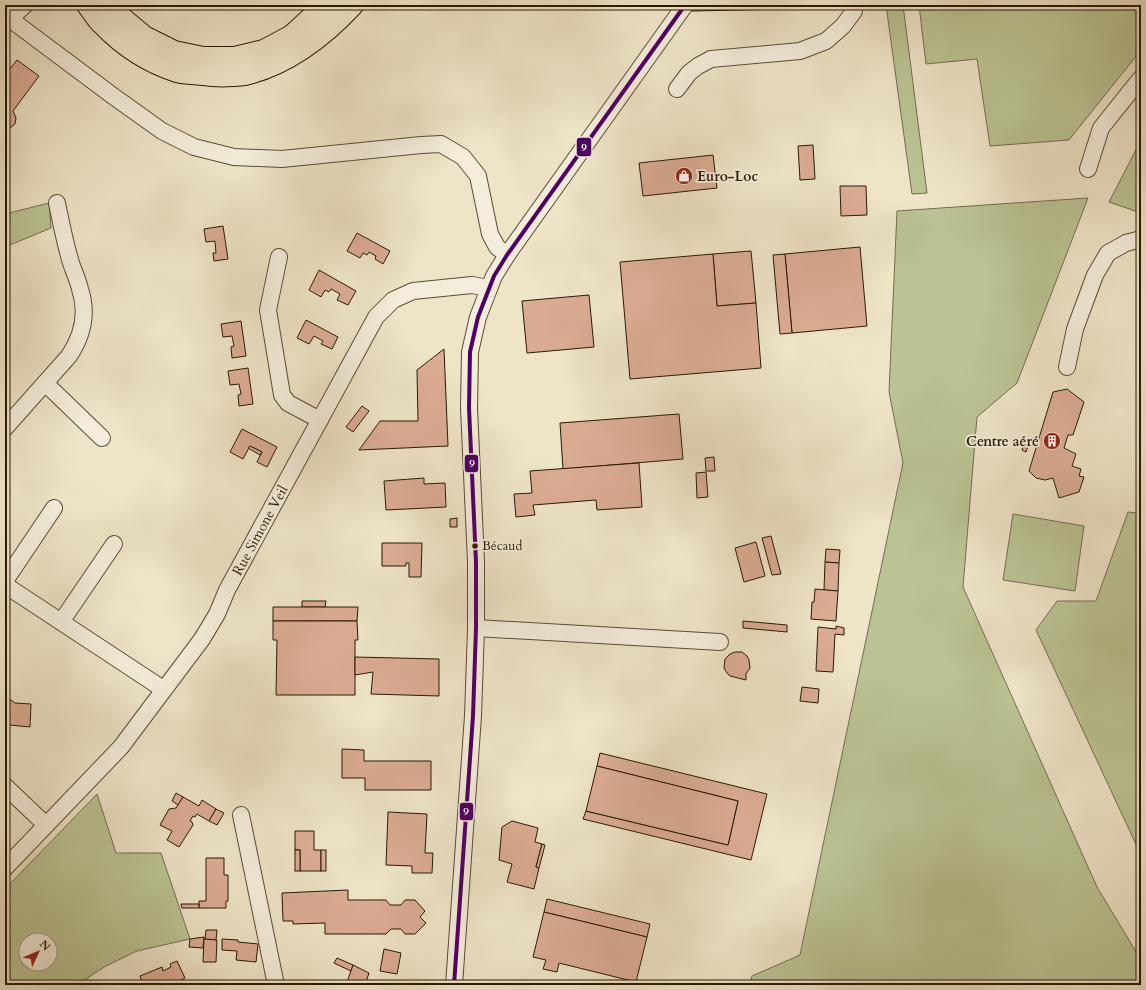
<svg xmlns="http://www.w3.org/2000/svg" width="1146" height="990" viewBox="0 0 1146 990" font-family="Cardo,serif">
<rect width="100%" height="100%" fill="#eee4c8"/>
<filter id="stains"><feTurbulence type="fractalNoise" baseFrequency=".005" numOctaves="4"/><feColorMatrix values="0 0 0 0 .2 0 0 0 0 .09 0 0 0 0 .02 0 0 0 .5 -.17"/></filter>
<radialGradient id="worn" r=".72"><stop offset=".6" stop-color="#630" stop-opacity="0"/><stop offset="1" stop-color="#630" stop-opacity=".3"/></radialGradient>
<g fill="#bbc394" stroke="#726e4c" fill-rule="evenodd">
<path d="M886,5H903L927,193L912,194Z"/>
<path d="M919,5H1140L1141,50L1069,140L990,146L977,59L926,64Z"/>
<path d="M1141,140V213L1109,202Z"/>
<path d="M1088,198L1017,383L977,417L963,587L1097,887L1141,960V985H749L752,976L800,955L903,463L889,392L897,211Z"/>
<path d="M49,203L51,228L5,247V214Z"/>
<path d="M1128,512L1137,513L1141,516V855L1036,630L1057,601H1096Z"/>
<path d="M1013,514L1084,526L1075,591L1003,580Z"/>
<path d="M97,794L116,853H161L190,939L137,951L104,967L77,985H5V889ZM26,940H50V964H26Z"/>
</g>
<g fill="#dbac94" stroke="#291905">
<path d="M696,5H785V9L692,11Z"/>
<path d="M17,60L39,76L13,111L16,118L15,124L10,128L5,129V75Z"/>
<path d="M813,145L815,179L800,180L798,146Z"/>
<path d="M713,155L717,188L643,196L639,163Z"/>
<path d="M840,186H866L867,215L841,216Z"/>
<path d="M223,226L228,259L214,261L213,253H216L215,241L206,242L204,229Z"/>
<path d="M357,233L390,251L383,264L375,259L376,256L369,252L367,255L363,253L360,258L347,251Z"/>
<path d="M860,247L867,326L792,333L785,254Z"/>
<path d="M751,251L756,303L717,306L713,254Z"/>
<path d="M713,254L717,306L756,303L761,368L630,379L620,262Z"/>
<path d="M785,254L792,333L780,334L773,255Z"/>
<path d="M319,270L356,291L348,305L337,300L340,294L331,289L329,292L325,290L321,297L309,290Z"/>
<path d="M589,295L594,347L527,353L522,301Z"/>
<path d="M306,320L338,337L332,349L321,344L323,341L314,336L309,344L297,338Z"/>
<path d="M241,321L246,356L232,358L231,347L234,346L232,336L223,337L221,324Z"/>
<path d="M444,349L448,446L359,450L380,421H418L417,370Z"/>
<path d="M248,368L253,404L239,406L238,395L241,394L239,384L230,385L228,371Z"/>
<path d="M1067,389L1084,402L1073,435H1068L1064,448L1076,454L1072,466L1081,469L1079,476L1084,477L1079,492L1059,498L1053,478L1045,480L1036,478L1029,471L1053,392Z"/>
<path d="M362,406L369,411L353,432L346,427Z"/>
<path d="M679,414L683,459L563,469L560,423Z"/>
<path d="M242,429L277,447L267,467L257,462L262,452L250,446L243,459L230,452Z"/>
<path d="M1025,439L1030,440L1026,452L1022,450Z"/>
<path d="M250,446L262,452L260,455L248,448Z"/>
<path d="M714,457L715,471H706L705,458Z"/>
<path d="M639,463L642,507L597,510L596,500L533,505L535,515L516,517L514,494L532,493L530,471Z"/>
<path d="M706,472L708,497L697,498L696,473Z"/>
<path d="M424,478V484L445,483L446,507L386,510L384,481Z"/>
<path d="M457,518V527H450V519Z"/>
<path d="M771,536L781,574L772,575L762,538Z"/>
<path d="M756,542L765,576L744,582L735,548Z"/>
<path d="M382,543H422L421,577H409V563H406V566H382Z"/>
<path d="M826,549L840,550L839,563L825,562Z"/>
<path d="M825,562L839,563L838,591L824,590Z"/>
<path d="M815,589L838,591L836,621L811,619L812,602H814Z"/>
<path d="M302,601H326L325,607H302Z"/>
<path d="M273,607H358L357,621H273Z"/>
<path d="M273,621H357L358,640H355V695H276L277,640H273Z"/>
<path d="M743,621L787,625V632L743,628Z"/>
<path d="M836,626L844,628V635L835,634L833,672L816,671L818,627L836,629Z"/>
<path d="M735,652H742L747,656L749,660L750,668L746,674V680L730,676L727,673L724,668L725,659L730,654Z"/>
<path d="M355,657L439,659V696L371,694L373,672L355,675Z"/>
<path d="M802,687L819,689L818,703L800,701Z"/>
<path d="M5,696L15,703L31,704L30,727L10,725L5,722Z"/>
<path d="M342,749L364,750V761H431V790H365V778H342Z"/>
<path d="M600,753L767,794L751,860L583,819L586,811L728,845L738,801L597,766Z"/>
<path d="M597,766L738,801L728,845L586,811Z"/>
<path d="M176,793L183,797L178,805L172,801Z"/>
<path d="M183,797L199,806L202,800L216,809L209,821L197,814L195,817L193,816L190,821L192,822L193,825L179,847L167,840L172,831L160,825L169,809L176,808Z"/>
<path d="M216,809L224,813L217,825L209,821Z"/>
<path d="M388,812L427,814L425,853H433L432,873H412V866L386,865Z"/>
<path d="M512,821L538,828L535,842L542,844L536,867L539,868L534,889L507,882L512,864L499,860L502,827Z"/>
<path d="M295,831H314V850H321V871H300V850H295Z"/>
<path d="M542,844L545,845L539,868L536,867Z"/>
<rect x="295" y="850" width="5" height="21"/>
<rect x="321" y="850" width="5" height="21"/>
<path d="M206,858H224V875H228V901H226V908H199V901H206Z"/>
<path d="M348,890V900H386L390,905H401L405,900H415L425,911L420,917L426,923L415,934H405L401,929H391L386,934H325V923L293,924V921H283L282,893Z"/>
<path d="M547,899L650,924L647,937L544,912Z"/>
<path d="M181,904H199V908H182Z"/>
<path d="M544,912L647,937L636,982L559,963L557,972L543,969L546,960L533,957Z"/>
<path d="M206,930H217L216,940L205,939Z"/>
<path d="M204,937L203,948L189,947L190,939Z"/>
<path d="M204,939L217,940L216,962H203Z"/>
<path d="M222,939L238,940V942L258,944L256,962L236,960L237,951L222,950Z"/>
<path d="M384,949L401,953L397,974L380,971Z"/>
<path d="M337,958L353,965L351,971L334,963Z"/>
<path d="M177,961L185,978L177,982L178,984L143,985L140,976L162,967L163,971L171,967L170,964Z"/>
<path d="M353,965L369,973L365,985H346Z"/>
</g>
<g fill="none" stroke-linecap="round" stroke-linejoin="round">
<defs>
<g id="minor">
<path d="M5,16L10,19L25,5"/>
<path d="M10,19L113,96L162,131L194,147L234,157L282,159L421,145L441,144L463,157L478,176L490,234L497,247L507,255"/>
<path d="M677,89L689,73L698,66L711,59L800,51L826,41L843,26L854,11L853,5"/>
<path d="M1088,169L1101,128L1141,78"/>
<path d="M279,257L268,310L282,395L288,403L320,420"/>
<path d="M1067,367L1075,329L1095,275L1108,253L1126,243L1141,239"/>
<path d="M45,383L102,438"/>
<path d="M5,428L69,356C83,335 88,313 80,289C78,280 74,272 71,263C65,243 61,223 57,203"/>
<path d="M5,581L54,508"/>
<path d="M5,585L163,689"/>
<path d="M61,622L114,544"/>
<path d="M476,628L720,642"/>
<path d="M5,786L46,825"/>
<path d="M241,815L276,985"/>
<path id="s1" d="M5,868L121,747L202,639L217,614L227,590L376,317L393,300L413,291L472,285L489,288"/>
<path d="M454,985L473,716L476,628V562L469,408L470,352L478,317L494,276L507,255L685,5"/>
</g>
<g id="highway">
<path d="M88,5C93,11 97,19 103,24C123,45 149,62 177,71C185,73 195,73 204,74C215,76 239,76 249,73C289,62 324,35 352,5"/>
<path d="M111,5L120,17L144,37L174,52L203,58H235L264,51L292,36L317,13L322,5"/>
</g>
</defs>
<use href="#minor" stroke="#5a4c36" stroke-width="18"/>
<use href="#highway" stroke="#291905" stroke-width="24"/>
<use href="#minor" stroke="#f4eddb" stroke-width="16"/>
<use href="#highway" stroke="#eee4c8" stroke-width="22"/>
<defs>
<path id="bus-1" d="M454,985L473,716L476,628V562L469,408L470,352L478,317L494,276L507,255L685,5"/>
</defs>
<use href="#bus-1" stroke="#f4eddb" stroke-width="7"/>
<use href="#bus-1" stroke="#4f0064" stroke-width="4"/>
</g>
<defs>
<symbol id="shop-disc" viewBox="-11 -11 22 22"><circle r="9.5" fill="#8f2418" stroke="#f4eddb"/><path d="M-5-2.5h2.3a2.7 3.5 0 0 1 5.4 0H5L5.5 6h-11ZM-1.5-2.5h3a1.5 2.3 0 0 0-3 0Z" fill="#fff"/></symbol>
<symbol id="building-disc" viewBox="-11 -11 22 22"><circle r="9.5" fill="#8f2418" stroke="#f4eddb"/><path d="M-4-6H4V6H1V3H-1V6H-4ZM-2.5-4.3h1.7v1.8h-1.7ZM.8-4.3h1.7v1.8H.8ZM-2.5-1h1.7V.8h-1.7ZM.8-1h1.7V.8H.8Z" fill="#fff"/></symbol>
</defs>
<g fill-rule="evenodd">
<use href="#shop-disc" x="674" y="166" width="20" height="20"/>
<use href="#building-disc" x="1042" y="431" width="20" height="20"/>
</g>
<circle fill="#291905" stroke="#f4eddb" stroke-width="1.5" cx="475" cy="546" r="3.5"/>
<g text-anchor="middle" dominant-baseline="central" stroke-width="3.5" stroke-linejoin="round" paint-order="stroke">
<g font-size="13" fill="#291905" stroke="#f4eddb" text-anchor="start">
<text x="482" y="546">Bécaud</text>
</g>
<g font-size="14" font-weight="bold" fill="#291905" stroke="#f4eddb" text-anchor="start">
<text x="697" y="176">Euro-Loc</text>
<text x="1039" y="441" text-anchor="end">Centre aéré</text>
</g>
<g font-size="14" fill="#291905" stroke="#f4eddb">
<text stroke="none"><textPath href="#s1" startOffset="426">Rue Simone Veil</textPath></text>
</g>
</g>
<g stroke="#f4eddb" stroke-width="1.5">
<rect x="576" y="137" width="16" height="20" rx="4" fill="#4f0064"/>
<rect x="464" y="454" width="15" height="19" rx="4" fill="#4f0064"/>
<rect x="459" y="802" width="15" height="19" rx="4" fill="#4f0064"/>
</g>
<g font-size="11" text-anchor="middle" font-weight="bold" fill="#fff">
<text x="584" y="151">9</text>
<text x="472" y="467">9</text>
<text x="466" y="815">9</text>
</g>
<rect width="1146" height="990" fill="none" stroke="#eee4c8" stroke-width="20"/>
<rect x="6" y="6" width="1134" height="978" fill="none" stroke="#291905" stroke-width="2"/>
<rect x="10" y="10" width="1126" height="970" fill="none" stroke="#291905"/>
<g transform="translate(38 952) rotate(46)"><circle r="19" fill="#f4eddb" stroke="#a39885"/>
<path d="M0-3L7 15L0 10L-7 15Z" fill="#8f2418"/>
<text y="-6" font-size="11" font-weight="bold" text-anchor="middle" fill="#291905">N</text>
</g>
<rect width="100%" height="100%" filter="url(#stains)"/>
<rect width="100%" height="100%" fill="url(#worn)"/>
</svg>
